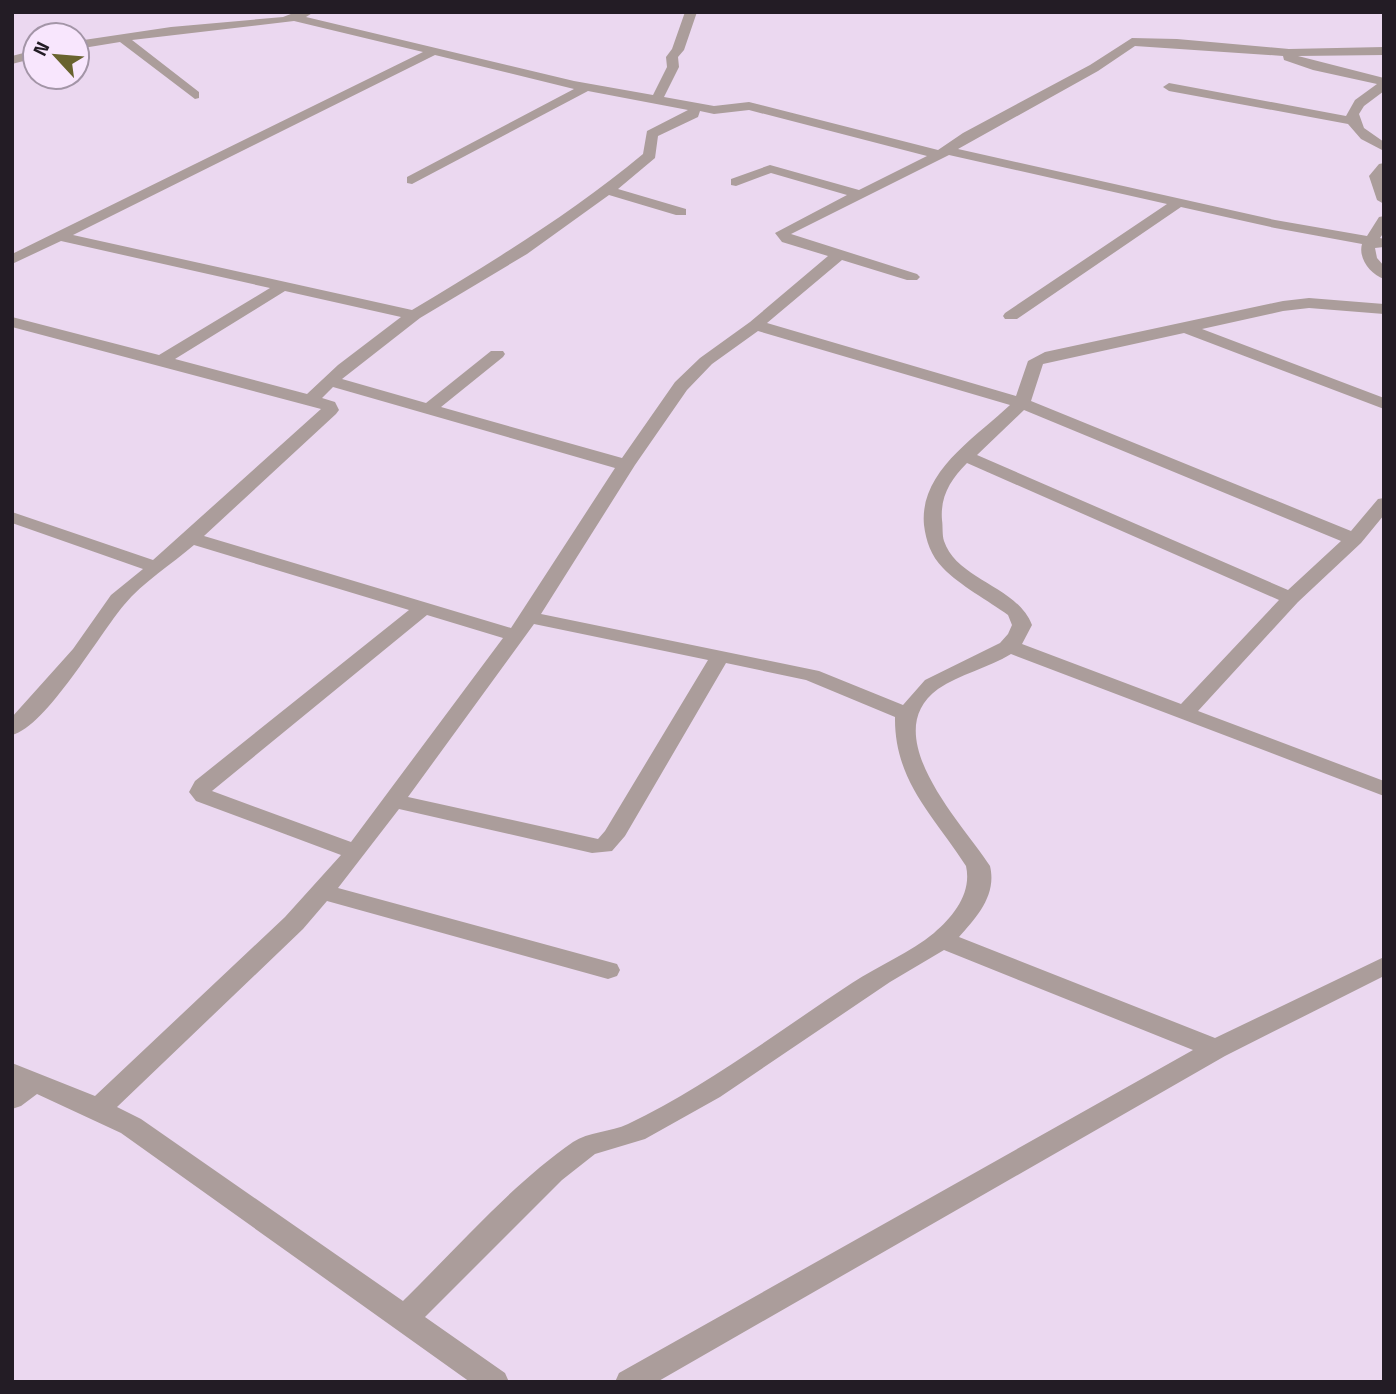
<svg xmlns="http://www.w3.org/2000/svg" width="1396" height="1394" viewBox="0 0 1396 1394" font-family="'Titillium Web',sans-serif">
<rect width="100%" height="100%" fill="#ebd8f0"/>
<g fill="none" stroke-linecap="round" stroke-linejoin="round">
<g fill="#ab9d9b" fill-rule="evenodd">
<path d="M296,12H314L306,17L574,81L653,95L667,67L666,57L672,49L685,12H697L684,50L678,57L679,67L664,97L714,106L749,102L938,150L963,133L1090,65L1132,38L1177,39L1289,49L1384,47V55L1298,56L1384,78V91L1364,106L1359,114L1364,128L1384,142V151L1361,139L1348,124L1169,91L1163,87L1169,83L1346,116L1355,100L1377,84L1313,70L1284,60L1283,56L1135,46L1098,71L958,149L1275,220L1367,236L1379,217L1384,216V232L1380,238L1384,239V247L1375,248L1377,258L1384,266V279C1370,274 1358,258 1362,244L1275,228L1181,207L1017,319H1005L1003,316L1005,313L1167,204L949,155L791,234L917,274L920,277L917,280H907L842,260L767,323L1016,396L1028,361L1045,352L1283,301L1309,298L1384,304V314L1309,308L1283,311L1202,329L1384,398V409L1184,333L1043,364L1031,401L1351,531L1378,499L1384,498V515L1361,543L1298,602L1198,711L1384,781V796L1011,654C988,668 960,674 938,689C875,735 963,824 990,866C997,895 977,917 959,937L1215,1038L1384,957V976L1225,1056L657,1382H615L619,1373L1193,1050L944,950L890,982L720,1097L645,1139L595,1154L562,1180L425,1317L505,1373L509,1382H470L121,1133L37,1094L21,1106L12,1109V1063L95,1096L285,917L341,855L196,801L189,792L195,781L409,610L194,545C172,564 143,582 124,605C100,633 46,727 12,735V717L73,649L111,595L143,569L12,523V512L153,560L321,409L12,327V317L159,355L270,288L61,241L12,264V254L423,52L294,21L132,40L199,92V98L195,99L120,42L77,49V41L171,27L283,17ZM435,55L574,89L407,177V183L412,184L588,91L688,110L647,131L643,154C571,214 492,262 412,310L73,235ZM749,110L927,156L859,190L770,165L731,179V185L736,186L771,173L847,195L775,233L782,242L828,256L750,322L700,358L675,382L622,458L441,407L503,357L505,354L503,351H491L426,403L342,379L420,318L527,254L609,195L676,215H686V209L618,189L655,158L658,136L698,117L700,111L714,114ZM285,291L401,317L338,365L307,394L175,359ZM758,331L1010,405C975,438 919,472 924,525C926,541 931,556 943,568C959,585 989,601 1008,615L1012,625L1008,634L1000,643L925,680L903,705L819,671L541,614L635,465L687,390L712,364ZM333,387L615,468L511,628L204,536L336,414L339,410L335,402L322,398ZM1024,410L1341,541L1288,590L977,455ZM967,463L1279,600L1181,704L1022,644L1032,625C1017,586 957,580 944,541C942,535 943,526 942,520C940,496 951,479 967,463ZM427,615L503,638L351,842L212,791ZM534,624L708,660L605,831L598,839L408,797ZM726,663L806,680L895,717C894,781 934,816 966,866C972,893 954,916 934,933C911,952 878,966 852,983C779,1031 707,1086 628,1124C611,1132 588,1132 573,1142C511,1185 456,1249 403,1301L141,1119L117,1107L303,929L327,901L608,979L617,976L620,970L617,964L338,888L399,809L592,853L612,851L625,836Z"/>
<path d="M35,50V58L12,64V56Z"/>
<path d="M1384,163V204L1377,200L1369,176L1379,164Z"/>
</g>
</g>
<rect width="1396" height="1394" fill="none" stroke="#231c25" stroke-width="28"/>
<g transform="translate(56 56) rotate(296)"><circle r="33" fill="#f8e6fd" stroke="#a395a7" stroke-width="2"/>
<path d="M0-5L12 26L0 18L-12 26Z" fill="#69632f"/>
<text y="-10" font-size="19" font-weight="bold" text-anchor="middle" fill="#231c25">N</text>
</g>
</svg>
